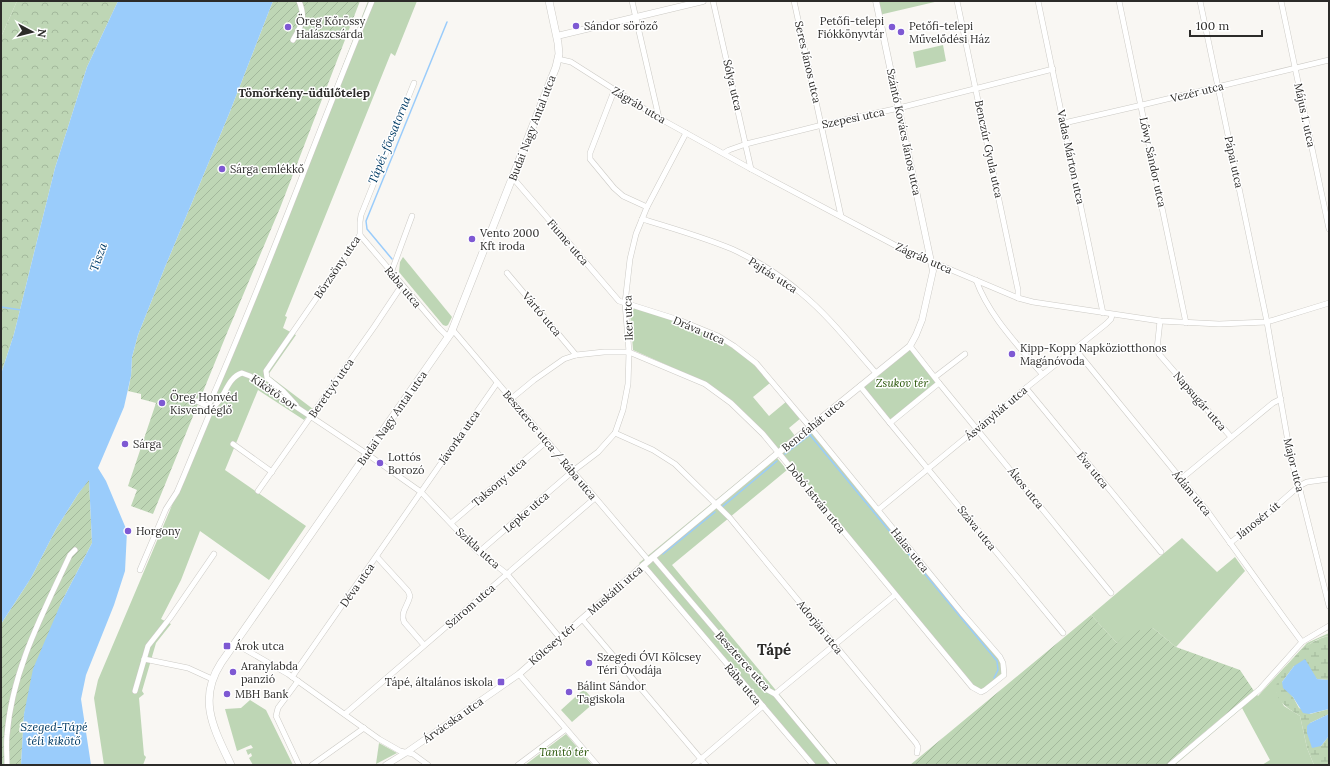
<svg xmlns="http://www.w3.org/2000/svg" width="1330" height="766" viewBox="0 0 1330 766" font-family="Lora,serif">
<defs>
<pattern id="forest-crowns" width="20" height="18" patternUnits="userSpaceOnUse"><rect width="20" height="18" fill="#bed6b5"/><path d="M2 6a3 3 0 1 1 6 0M12 15a3 3 0 1 1 6 0" fill="none" stroke="#a3b89c"/></pattern>
<pattern id="wetland-marsh" width="20" height="14" patternUnits="userSpaceOnUse"><rect width="20" height="14" fill="#bed6b5"/><path d="M1 5h8M5 5V1M11 12h8M15 12V8" fill="none" stroke="#a3b89c"/></pattern>
<pattern id="garden-furrows" width="10" height="10" patternUnits="userSpaceOnUse"><rect width="10" height="10" fill="#bed6b5"/><path d="M-1 1l2-2M0 10L10 0M9 11l2-2" fill="none" stroke="#a3b89c"/></pattern>
</defs>
<rect width="100%" height="100%" fill="#f9f7f3"/>
<g fill="#bed6b5">
<path d="M1,1H17L1,37Z"/>
<path d="M368,1H417L395,56L391,53L285,316L287,317L283,328L296,335L268,375L313,409L304,420L258,390L225,470L306,526L269,580L200,531L181,580L161,619L171,624L156,643L142,691L144,694L139,698L144,755L146,757L143,765H104L95,705L94,698L98,680L170,510Z"/>
<path d="M876,1H939L879,15Z"/>
<path d="M943,45L946,61L916,68L913,52Z"/>
<path d="M403,257L452,317L448,325L446,326L443,325L399,272L400,262Z"/>
<path d="M634,309H640C676,322 718,332 747,358C755,366 763,374 770,383L753,397L769,416L787,401L801,418L789,428L795,436L778,449L746,414L707,383L633,350L630,312Z"/>
<path d="M910,346L939,383L890,423L860,386Z"/>
<path d="M811,431L1000,658L1003,672L984,689L980,690L972,684L782,453Z"/>
<path d="M773,453L787,470L672,565L838,765H810L639,563Z"/>
<path d="M1182,538L1217,572L1235,557L1245,571L1176,647L1153,628L1117,643L1091,615Z"/>
<path d="M1329,633V636C1306,639 1280,668 1276,691L1284,706L1300,716L1307,748L1314,765H1262L1270,760L1242,708L1175,765H1165L1254,691L1258,696L1307,643Z"/>
<path d="M584,689L595,702L572,722L561,710Z"/>
<path d="M250,700L266,710L293,765H253L249,758L252,756L251,753L248,755L246,750L253,748L251,745L237,751L225,709L241,708Z"/>
<path d="M566,734L592,765H525Z"/>
<path d="M379,743L397,753L376,764Z"/>
</g>
<path fill="url(#forest-crowns)" d="M17,1H118L87,67L55,168L14,334L1,374V37Z"/>
<path fill="url(#wetland-marsh)" d="M1329,636V680L1317,679L1294,666L1282,682L1289,692L1293,697L1299,708L1310,714L1329,709V714L1310,723L1321,746L1329,736V765H1314L1307,748L1300,716C1291,710 1279,704 1276,692C1273,680 1296,653 1306,646C1313,642 1322,637 1329,636Z"/>
<g fill="url(#garden-furrows)">
<path d="M273,1H360L280,208L227,333L153,514L131,506L137,490L128,486L156,403L141,399V394L128,391L131,376L132,357L138,335L165,267L229,114Z"/>
<path d="M89,479L92,543L61,603L24,714L21,765H1V624L31,578L56,529L78,494Z"/>
<path d="M1091,615L1117,643L1129,632L1153,628L1176,647L1240,670L1254,691L1165,765H910Z"/>
</g>
<g fill="#9accfb">
<path d="M118,1H273L229,114L165,267L138,335L132,357L131,376L124,407L98,468L106,481L127,531L125,571L114,605L86,675L81,699L91,765H21L24,714L33,669L61,603L92,543L89,480L78,494L56,529L31,578L1,624V374L14,334L55,168L87,67Z"/>
<path d="M1305,659L1317,679L1329,680V709L1309,714L1303,713L1293,697L1283,688L1282,682L1294,666Z"/>
<path d="M1329,714V736L1321,746L1312,748L1307,733V726L1310,723Z"/>
</g>
<g fill="none" stroke-linecap="round" stroke-linejoin="round">
<g stroke="#9accfb" stroke-width="1.5">
<path d="M392,259L367,229L366,221L447,22"/>
<path d="M1,307L21,310"/>
<path d="M810,435L997,661L998,670L994,678"/>
<path d="M785,454L811,434"/>
<path d="M722,507L777,461"/>
<path d="M663,554L715,512"/>
</g>
<defs>
<g id="minor">
<path d="M632,1L659,118"/>
<path d="M713,1L751,169"/>
<path d="M794,1L841,216"/>
<path d="M957,1L1018,290V298"/>
<path d="M1038,1L1103,313"/>
<path d="M1119,1L1186,323"/>
<path d="M1200,1L1267,322L1291,459L1299,486L1329,606"/>
<path d="M1281,1L1329,229"/>
<path d="M293,40C302,25 306,18 299,1"/>
<path d="M558,59L571,62L659,118L751,169L904,250L1018,298L1033,302L1160,321L1219,324L1267,322L1329,303"/>
<path d="M614,91L590,153V159L614,188L623,196L647,207"/>
<path d="M1064,123L1142,105L1329,60"/>
<path d="M724,153L729,150L746,144L822,125L899,108L1053,69"/>
<path d="M642,219C672,228 703,237 732,249C756,260 781,276 801,293C829,316 852,346 876,373"/>
<path d="M360,235L439,328L448,337"/>
<path d="M391,273L412,216"/>
<path d="M507,273L576,355"/>
<path d="M976,280C989,316 1018,345 1042,374"/>
<path d="M1160,321L1157,349L1159,354L1231,437"/>
<path d="M452,329L649,561"/>
<path d="M1075,349L1208,512L1285,619L1302,642"/>
<path d="M935,377L965,354"/>
<path d="M939,383L1111,593"/>
<path d="M860,386L890,423L939,383L910,346"/>
<path d="M1026,388L1161,552"/>
<path d="M511,399L534,380L564,359L576,355L604,352H629L705,384L731,403L763,434L972,687L981,692L985,690L1004,675L1003,663L1000,657L962,613L810,427L756,363L734,346L718,336L679,320L619,301L513,178"/>
<path d="M197,401L211,408"/>
<path d="M296,405L283,391L267,378L266,371L360,235V222L361,215L414,83"/>
<path d="M208,407C267,274 316,136 372,1"/>
<path d="M890,423L1063,633"/>
<path d="M615,433L653,450L675,464L730,518L916,743L918,747L917,753"/>
<path d="M233,444L272,472"/>
<path d="M1181,479L1273,403L1281,399"/>
<path d="M258,491L374,327L402,285"/>
<path d="M878,510L1026,388L1106,324L1111,319L1112,315"/>
<path d="M451,523L547,441"/>
<path d="M1230,543L1267,514L1299,486L1307,482L1329,479"/>
<path d="M479,552L573,471L598,452L615,433L623,410L628,384L629,352L625,303L630,259L636,234L647,207L686,133"/>
<path d="M377,557L408,591L410,596C408,606 400,612 404,622L424,645"/>
<path d="M653,557L756,678L766,689L775,694L834,765"/>
<path d="M643,565L813,765"/>
<path d="M140,570L166,509L177,492L183,478L212,408C225,400 226,378 242,373L250,376L367,454L421,492L475,549L507,574L560,638"/>
<path d="M582,619L706,765"/>
<path d="M234,643L288,674L379,739L400,751L413,754L428,765"/>
<path d="M144,659L188,668L212,679"/>
<path d="M519,674L597,765"/>
<path d="M292,677L497,383"/>
<path d="M298,681L278,708L276,716L299,765"/>
<path d="M135,691L148,646L170,618L214,554"/>
<path d="M775,694L895,595"/>
<path d="M345,714L595,498"/>
<path d="M7,765C7,755 6,744 7,735C12,670 43,613 70,555L75,550"/>
<path d="M312,765L364,728"/>
<path d="M518,765L566,729"/>
<path d="M694,765L763,706"/>
<path d="M1170,765L1260,689L1302,642L1329,626"/>
</g>
<g id="tertiary">
<path d="M557,36L703,1"/>
<path d="M386,765L407,752L519,674L653,557L778,453L910,346L916,335L922,320L933,271L876,1"/>
</g>
<path id="secondary" d="M231,765C214,729 197,700 221,663L451,333L556,67L559,54L558,43L549,1"/>
</defs>
<use href="#minor" stroke="#cccac5" stroke-width="6"/>
<use href="#tertiary" stroke="#cccac5" stroke-width="7"/>
<use href="#secondary" stroke="#cccac5" stroke-width="8"/>
<use href="#minor" stroke="#fff" stroke-width="5"/>
<use href="#tertiary" stroke="#fff" stroke-width="6"/>
<use href="#secondary" stroke="#fff" stroke-width="7"/>
</g>
<g fill="#7e59d3" stroke="#fff" stroke-width="1.5">
<circle cx="576" cy="26" r="4"/>
<circle cx="288" cy="27" r="4"/>
<circle cx="892" cy="27" r="4"/>
<circle cx="901" cy="32" r="4"/>
<circle cx="222" cy="169" r="4"/>
<circle cx="472" cy="239" r="4"/>
<circle cx="1012" cy="354" r="4"/>
<circle cx="162" cy="403" r="4"/>
<circle cx="125" cy="444" r="4"/>
<circle cx="380" cy="463" r="4"/>
<circle cx="128" cy="531" r="4"/>
<rect x="223" y="642" width="8" height="8" rx="2"/>
<circle cx="589" cy="663" r="4"/>
<circle cx="233" cy="672" r="4"/>
<rect x="497" y="678" width="8" height="8" rx="2"/>
<circle cx="569" cy="692" r="4"/>
<circle cx="227" cy="694" r="4"/>
</g>
<g text-anchor="middle" dominant-baseline="central" stroke-width="3" stroke-linejoin="round" paint-order="stroke">
<g font-size="11" fill="#2c2b29" stroke="#fff" text-anchor="start">
<text x="296" y="21">Öreg Kőrössy<tspan x="296" dy="13">Halászcsárda</tspan></text>
<text x="884" y="21" text-anchor="end">Petőfi-telepi<tspan x="884" dy="13">Fiókkönyvtár</tspan></text>
<text x="584" y="26">Sándor söröző</text>
<text x="909" y="26">Petőfi-telepi<tspan x="909" dy="13">Művelődési Ház</tspan></text>
<text x="230" y="169">Sárga emlékkő</text>
<text x="480" y="233">Vento 2000<tspan x="480" dy="13">Kft iroda</tspan></text>
<text x="1020" y="348">Kipp-Kopp Napköziotthonos<tspan x="1020" dy="13">Magánóvoda</tspan></text>
<text x="170" y="397">Öreg Honvéd<tspan x="170" dy="13">Kisvendéglő</tspan></text>
<text x="133" y="444">Sárga</text>
<text x="388" y="457">Lottós<tspan x="388" dy="13">Borozó</tspan></text>
<text x="136" y="531">Horgony</text>
<text x="235" y="646">Árok utca</text>
<text x="597" y="657">Szegedi ÓVI Kölcsey<tspan x="597" dy="13">Téri Óvodája</tspan></text>
<text x="241" y="666">Aranylabda<tspan x="241" dy="13">panzió</tspan></text>
<text x="493" y="682" text-anchor="end">Tápé, általános iskola</text>
<text x="577" y="686">Bálint Sándor<tspan x="577" dy="13">Tagiskola</tspan></text>
<text x="235" y="694">MBH Bank</text>
</g>
<g font-size="11" fill="#2c2b29" stroke="#fff">
<text transform="translate(808 62) rotate(77)">Seres János utca</text>
<text transform="translate(733 85) rotate(77)">Sólya utca</text>
<text transform="translate(1197 92) rotate(-14)">Vezér utca</text>
<text transform="translate(639 105) rotate(31)">Zágráb utca</text>
<text transform="translate(1305 115) rotate(78)">Május 1. utca</text>
<text transform="translate(853 118) rotate(-12)">Szepesi utca</text>
<text transform="translate(532 128) rotate(-69)">Budai Nagy Antal utca</text>
<text transform="translate(904 132) rotate(78)">Szántó Kovács János utca</text>
<text transform="translate(989 149) rotate(78)">Benczúr Gyula utca</text>
<text transform="translate(1071 157) rotate(78)">Vadas Márton utca</text>
<text transform="translate(1153 162) rotate(78)">Lőwy Sándor utca</text>
<text transform="translate(1234 162) rotate(78)">Pápai utca</text>
<text transform="translate(568 242) rotate(49)">Fiume utca</text>
<text transform="translate(924 258) rotate(24)">Zágráb utca</text>
<text transform="translate(337 267) rotate(-56)">Börzsöny utca</text>
<text transform="translate(773 275) rotate(33)">Pajtás utca</text>
<text transform="translate(403 287) rotate(50)">Rába utca</text>
<text transform="translate(542 314) rotate(50)">Vártó utca</text>
<text transform="translate(628 318) rotate(-92)">Iker utca</text>
<text transform="translate(699 330) rotate(23)">Dráva utca</text>
<text transform="translate(331 388) rotate(-55)">Berettyó utca</text>
<text transform="translate(274 392) rotate(34)">Kikötő sor</text>
<text transform="translate(1200 401) rotate(49)">Napsugár utca</text>
<text transform="translate(996 413) rotate(-40)">Ásványhát utca</text>
<text transform="translate(392 418) rotate(-55)">Budai Nagy Antal utca</text>
<text transform="translate(813 425) rotate(-39)">Bencfahát utca</text>
<text transform="translate(459 437) rotate(-55)">Jávorka utca</text>
<text transform="translate(550 445) rotate(50)">Beszterce utca / Rába utca</text>
<text transform="translate(1294 465) rotate(76)">Major utca</text>
<text transform="translate(1093 470) rotate(51)">Éva utca</text>
<text transform="translate(499 482) rotate(-41)">Taksony utca</text>
<text transform="translate(1026 488) rotate(51)">Ákos utca</text>
<text transform="translate(1192 493) rotate(51)">Ádám utca</text>
<text transform="translate(816 498) rotate(51)">Dobó István utca</text>
<text transform="translate(526 512) rotate(-41)">Lepke utca</text>
<text transform="translate(1258 520) rotate(-39)">Jánosér út</text>
<text transform="translate(977 528) rotate(51)">Száva utca</text>
<text transform="translate(478 548) rotate(42)">Szikla utca</text>
<text transform="translate(910 550) rotate(51)">Halas utca</text>
<text transform="translate(357 585) rotate(-55)">Déva utca</text>
<text transform="translate(615 590) rotate(-41)">Muskátli utca</text>
<text transform="translate(470 606) rotate(-41)">Szirom utca</text>
<text transform="translate(820 627) rotate(51)">Adorján utca</text>
<text transform="translate(552 644) rotate(-41)">Kölcsey tér</text>
<text transform="translate(743 661) rotate(48)">Beszterce utca</text>
<text transform="translate(743 684) rotate(50)">Rába utca</text>
<text transform="translate(453 720) rotate(-35)">Árvácska utca</text>
</g>
<g font-size="11" font-style="italic" fill="#245203" stroke="#fff">
<text x="902" y="383">Zsukov tér</text>
<text x="564" y="752">Tanító tér</text>
</g>
<g font-size="12" font-weight="bold" fill="#2c2b29" stroke="#fff">
<text x="304" y="92">Tömörkény-üdülőtelep</text>
</g>
<g font-size="12" font-style="italic" fill="#003b65" stroke="#fff">
<text transform="translate(389 140) rotate(-68)">Tápéi-főcsatorna</text>
<text transform="translate(98 257) rotate(-70)">Tisza</text>
<text x="54" y="726">Szeged-Tápé<tspan x="54" dy="14">téli kikötő</tspan></text>
</g>
<g font-size="15" font-weight="bold" fill="#2c2b29" stroke="#fff">
<text x="774" y="649">Tápé</text>
</g>
</g>
<rect width="1330" height="766" fill="none" stroke="#2c2b29" stroke-width="4"/>
<g transform="translate(32 32) rotate(97)" stroke="#ffffff" stroke-width="3" paint-order="stroke">
<path d="M0-3L7 15L0 10L-7 15Z" fill="#2c2b29"/>
<text y="-6" font-size="11" font-weight="bold" text-anchor="middle" fill="#2c2b29">N</text>
</g>
<path d="M1190 30v6h72v-6" fill="none" stroke="#2c2b29" stroke-width="2"/>
<text x="1196" y="30" font-size="12" fill="#2c2b29" stroke="#ffffff" stroke-width="3" paint-order="stroke">100 m</text>
</svg>
